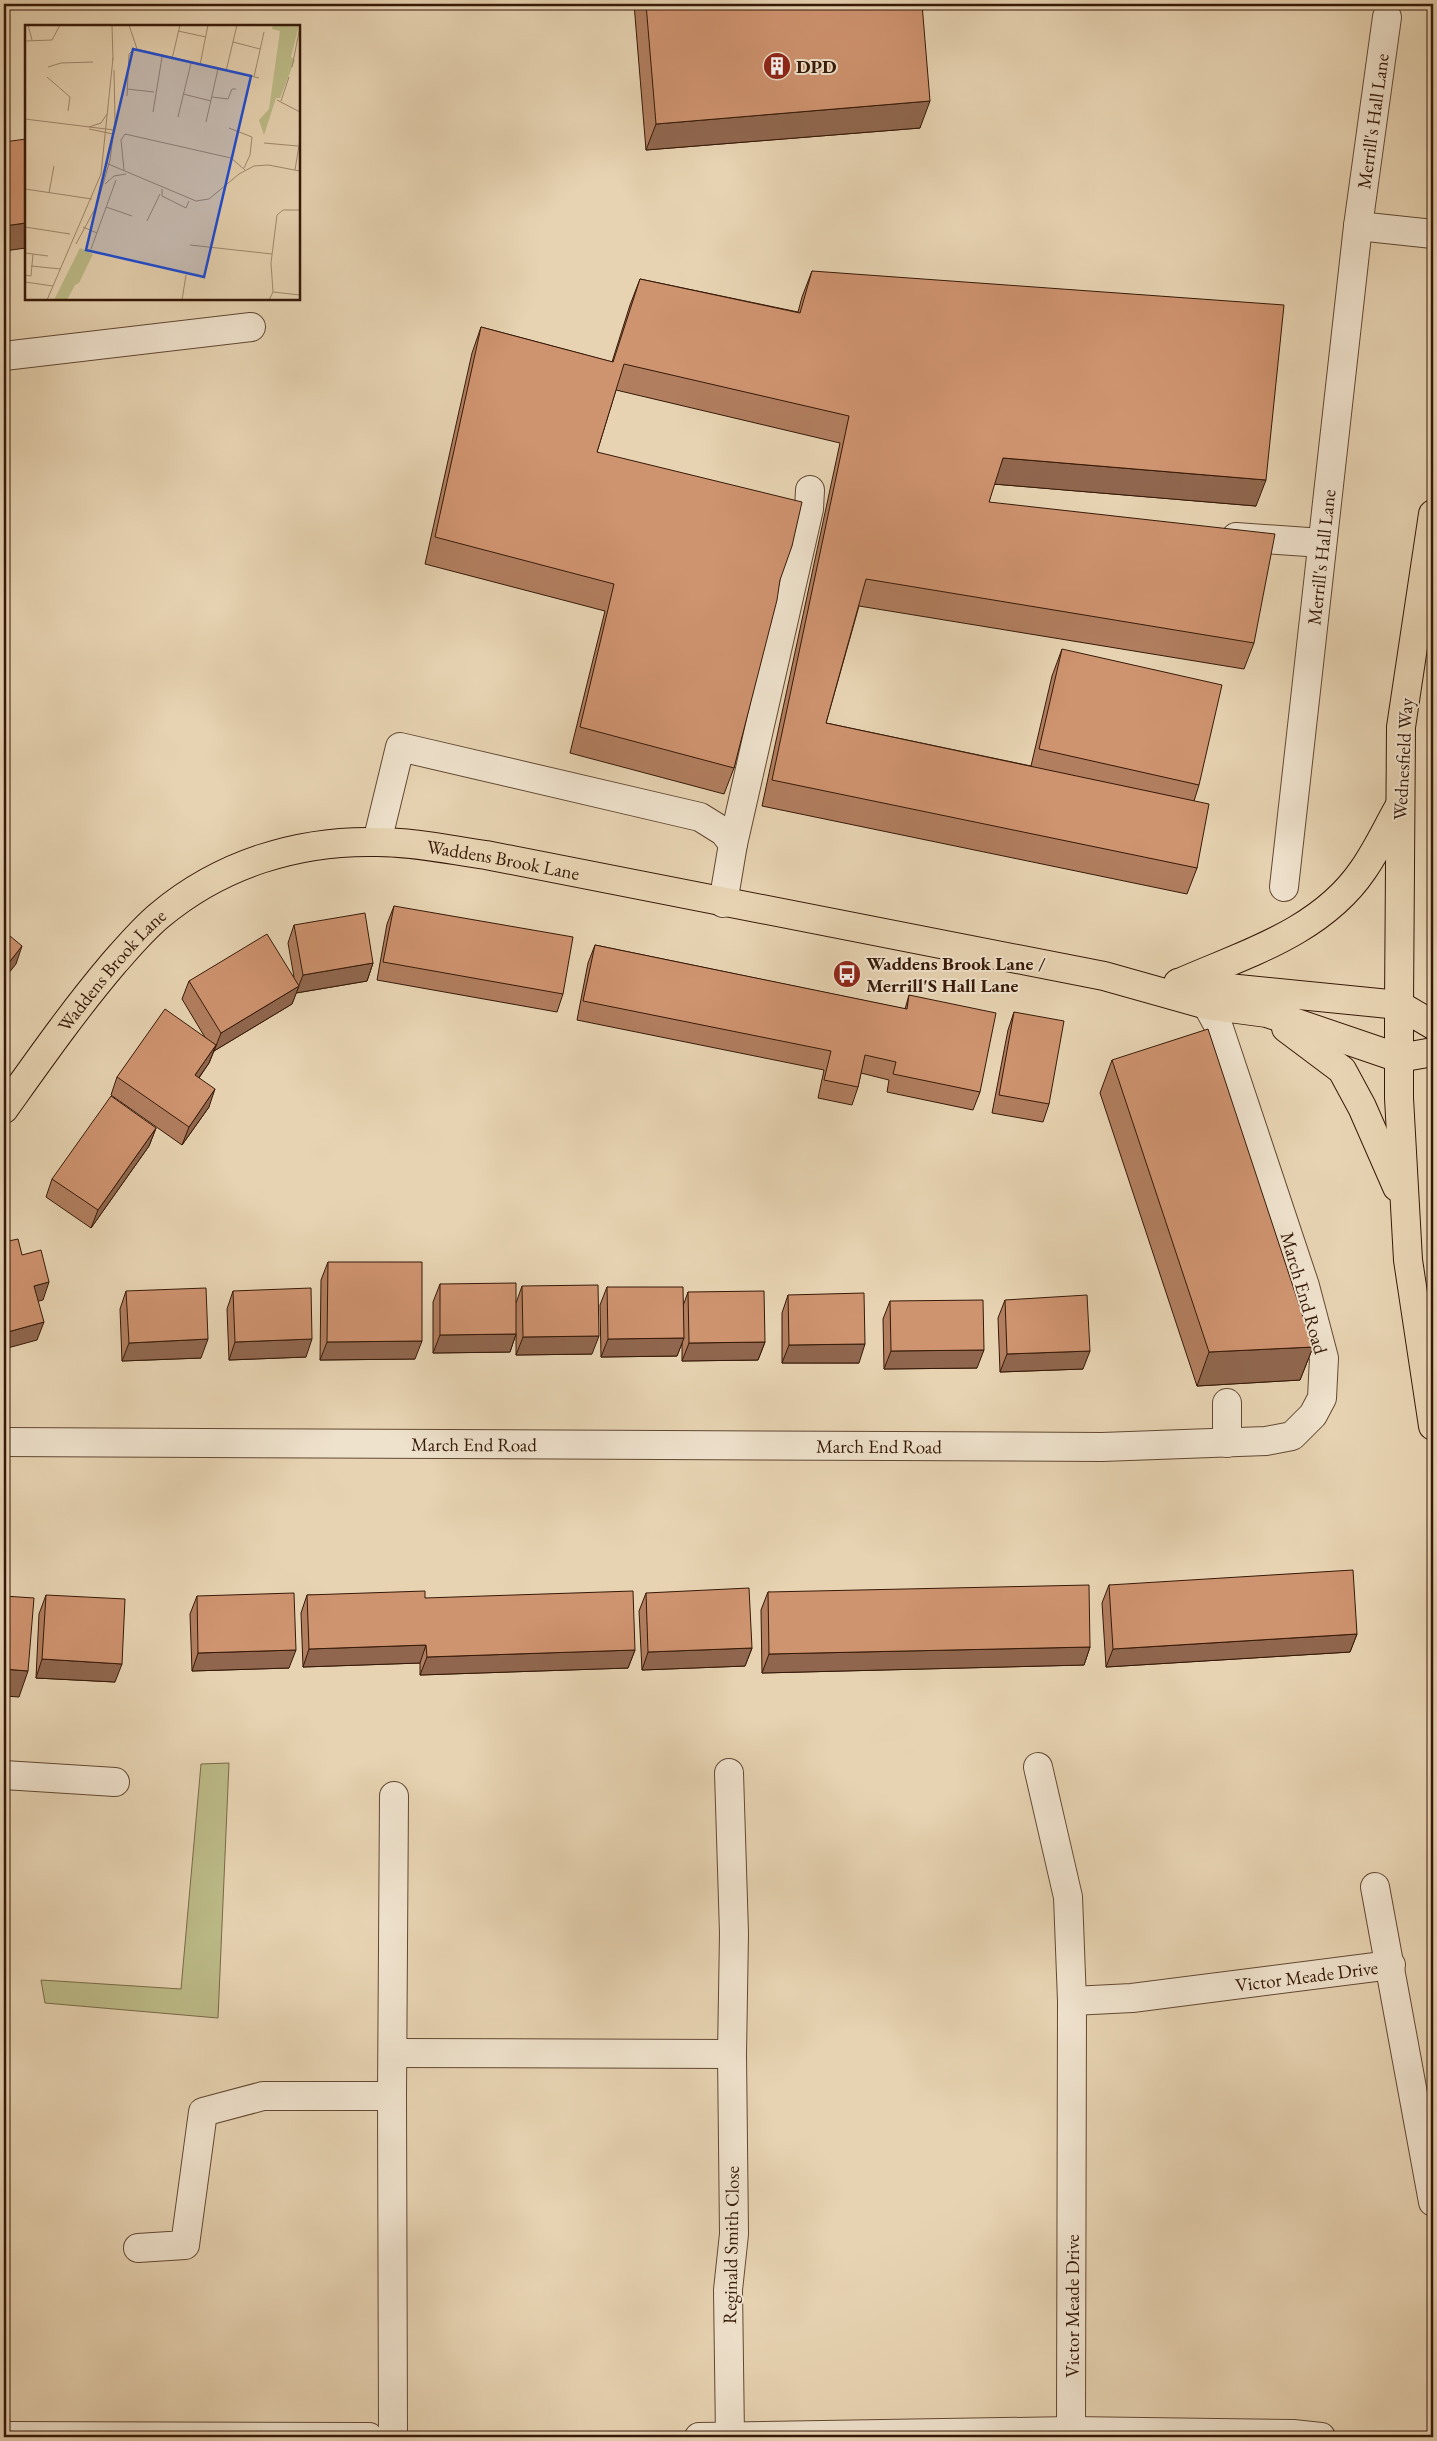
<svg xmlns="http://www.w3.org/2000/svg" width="1437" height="2441" viewBox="0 0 1437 2441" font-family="'EB Garamond',serif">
<rect width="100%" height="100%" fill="#e7d3b2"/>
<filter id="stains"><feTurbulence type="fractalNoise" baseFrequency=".004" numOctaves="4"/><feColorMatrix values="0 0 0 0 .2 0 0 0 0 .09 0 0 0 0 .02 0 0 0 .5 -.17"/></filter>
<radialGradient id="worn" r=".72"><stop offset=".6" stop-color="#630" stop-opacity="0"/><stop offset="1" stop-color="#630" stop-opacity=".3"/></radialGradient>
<path fill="#bcbb88" stroke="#796a48" d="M229,1763L218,2018L45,2003L41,1980L181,1989L201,1764Z"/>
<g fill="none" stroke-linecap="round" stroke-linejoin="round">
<defs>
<g id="minor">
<path d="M1358,226L1433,234"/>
<path d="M4,356L251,327"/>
<path d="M1236,537L1322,543"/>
<path d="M377,842L400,747L700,817L724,832L733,844L723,903"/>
<path d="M733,844L809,509L810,490"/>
<path id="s1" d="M1284,887L1358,226L1387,17"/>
<path d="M1227,1403V1443"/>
<path id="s2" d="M4,1442L1102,1447L1266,1441L1292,1436L1313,1415L1322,1398L1324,1358L1305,1286L1218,1025L1207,1005"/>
<path d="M1038,1767L1068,1897L1072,2001L1071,2431"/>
<path d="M729,1773L734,1933L732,2054L734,2234L728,2290L730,2437"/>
<path d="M4,1775L115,1782"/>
<path d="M1375,1887L1433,2202"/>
<path id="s3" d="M1072,2001L1132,1998L1391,1965"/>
<path d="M393,2053L732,2054"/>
<path d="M138,2248L185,2245L203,2112L263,2096H392"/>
<path d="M4,2436L369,2437"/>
<path d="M393,2437L392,2096L394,1796"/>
<path d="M699,2437L1071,2431L1293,2434L1321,2437"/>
</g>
<g id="major">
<path d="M1433,514L1401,727L1399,1005V1098L1408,1260L1433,1426"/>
<path d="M1178,983L1399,1005L1433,1025"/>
<path d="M1179,983C1245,954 1321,932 1363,870C1377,850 1387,828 1399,807"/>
<path d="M1286,1028L1342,1070L1362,1107L1397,1187"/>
<path id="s4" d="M4,1109C39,1060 74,1010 113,964C128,947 143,929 160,915C221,864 298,840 377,842C414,842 450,850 486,855L1104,976L1207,1005L1267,1013L1399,1058L1433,1052"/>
</g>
</defs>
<use href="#minor" stroke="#624832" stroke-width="30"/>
<use href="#major" stroke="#361908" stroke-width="30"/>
<use href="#minor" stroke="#efe2cd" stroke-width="28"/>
<use href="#major" stroke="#e7d3b2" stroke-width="28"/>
</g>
<g fill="#b17e5f" stroke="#361908">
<path d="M634,4H922L920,128L646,150Z"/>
<path d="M812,271L1256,506L994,484L989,502L1254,643L1244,669L859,606L826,723L1031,766L1052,676L1062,649L1199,785L1194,801L1197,868L1187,894L762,806L840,443L616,390L597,452L780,580L734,768L724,794L570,753L605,611L425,564L472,353L481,327L612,362L630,305L640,279L798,312L802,297Z"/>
<path d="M394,906L563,994L557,1012L377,980L387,924Z"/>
<path d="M294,925L373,963L367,981L296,993L292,1004L214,1051L209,1063L199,1078L209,1107L182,1145L111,1095L117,1077L206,1039L182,999L189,981L294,977L288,943Z"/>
<path d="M595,945L905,1009L909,995L980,1092L973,1110L887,1092L889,1080L861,1073L858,1087L852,1105L818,1098L824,1070L577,1020L588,963Z"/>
<path d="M1014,1012L1049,1104L1043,1122L992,1113L1008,1030Z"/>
<path d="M1112,1060L1313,1347L1300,1380L1197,1386L1100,1093Z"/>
<path d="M156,1128L149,1146L91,1228L46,1197L52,1179Z"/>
<path d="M328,1262L415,1359L320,1360L321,1280Z"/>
<path d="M440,1284L516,1303L522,1286L592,1354L516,1355V1334L510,1352L433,1353V1302Z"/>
<path d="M607,1287L683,1306L688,1292L765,1342L758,1360L682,1361V1343L677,1356L601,1357L600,1305Z"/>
<path d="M126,1291L201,1358L122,1361L120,1309Z"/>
<path d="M233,1291L306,1357L229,1360L227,1309Z"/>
<path d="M788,1295L859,1363H782V1313Z"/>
<path d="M1005,1300L1083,1369L1000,1372L998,1318Z"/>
<path d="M890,1301L977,1368L884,1369L883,1319Z"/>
<path d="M1109,1585L1357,1634L1350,1652L1106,1667L1102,1603Z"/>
<path d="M768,1592L1090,1647L1084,1665L762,1673L761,1610Z"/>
<path d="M646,1593L752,1648L745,1666L642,1670L639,1611Z"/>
<path d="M46,1595L115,1682L36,1678L39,1614Z"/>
<path d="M307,1595L425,1598L635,1650L628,1668L420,1675V1663L303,1667L301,1613Z"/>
<path d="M197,1596L289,1668L192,1671L190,1614Z"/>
</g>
<g fill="#90674e" stroke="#361908">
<path d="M930,101L920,128L646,150L656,124Z"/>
<path d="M26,223V248L4,251V226Z"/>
<path d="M1003,458L1266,480L1256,506L993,484Z"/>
<path d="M22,946L16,964L4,979V969Z"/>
<path d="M373,963L367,981L296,993L303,975Z"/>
<path d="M299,986L292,1004L214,1051L221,1033Z"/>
<path d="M216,1045L209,1063L188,1093L195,1075Z"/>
<path d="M215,1089L209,1107L182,1145L189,1127Z"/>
<path d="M156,1128L149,1146L91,1228L98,1210Z"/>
<path d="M49,1282L43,1300L28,1304L34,1286Z"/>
<path d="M44,1322L37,1340L4,1349V1333Z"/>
<path d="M516,1334L510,1352L433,1353L440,1335Z"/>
<path d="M599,1336L592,1354L516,1355L523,1337Z"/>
<path d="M684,1338L677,1356L601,1357L608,1339Z"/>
<path d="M208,1339L201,1358L122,1361L129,1343Z"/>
<path d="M312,1339L306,1357L229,1360L235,1342Z"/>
<path d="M422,1341L415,1359L320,1360L327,1342Z"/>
<path d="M765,1342L758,1360L682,1361L689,1343Z"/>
<path d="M865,1344L859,1363H782L789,1345Z"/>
<path d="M1313,1347L1300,1380L1197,1386L1209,1352Z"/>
<path d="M984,1350L977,1368L884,1369L891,1351Z"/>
<path d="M1090,1351L1083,1369L1000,1372L1007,1354Z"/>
<path d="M1357,1634L1350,1652L1106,1667L1113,1649Z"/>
<path d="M426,1645L420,1663L303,1667L309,1649Z"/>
<path d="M1090,1647L1084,1665L762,1673L769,1654Z"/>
<path d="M752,1648L745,1666L642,1670L648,1652Z"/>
<path d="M296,1650L289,1668L192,1671L198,1653Z"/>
<path d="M635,1650L628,1668L420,1675L427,1657Z"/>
<path d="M42,1659L122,1664L115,1682L36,1678Z"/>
<path d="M4,1669L28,1671L19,1697L4,1696Z"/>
</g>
<g fill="#ce936f" stroke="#361908">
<path d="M646,4H922L930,101L656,124Z"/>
<path d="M26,139V223L4,226V142Z"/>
<path d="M812,271L1284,305L1266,480L1003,458L989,502L1275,534L1254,643L866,579L826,723L1209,804L1197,868L772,780L849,416L624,364L597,452L802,502L792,546L780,580L777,600L734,768L580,727L614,584L435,537L481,327L613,362L640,279L800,313Z"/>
<path d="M1062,649L1222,685L1199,785L1039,749Z"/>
<path d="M394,906L573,937L563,994L383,962Z"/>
<path d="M365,913L373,963L303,975L294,925Z"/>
<path d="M4,931L22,946L4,969Z"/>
<path d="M267,934L299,986L221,1033L189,981Z"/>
<path d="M595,945L907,1009L909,995L996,1013L980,1092L893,1074L896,1062L865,1055L858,1087L824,1080L831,1051L583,1001Z"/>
<path d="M165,1009L216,1045L195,1075L215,1089L189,1127L117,1077Z"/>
<path d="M1014,1012L1064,1021L1049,1104L999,1095Z"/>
<path d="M1208,1029L1313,1347L1209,1352L1112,1060Z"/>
<path d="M111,1096L156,1128L98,1210L52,1179Z"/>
<path d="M18,1239L22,1255L41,1250L49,1282L34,1286L44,1322L4,1333V1242Z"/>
<path d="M328,1262H422V1341L327,1342Z"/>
<path d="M516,1283V1334L440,1335V1284Z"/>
<path d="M598,1285L599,1336L523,1337L522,1286Z"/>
<path d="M607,1287H683L684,1338L608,1339Z"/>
<path d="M206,1288L208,1339L129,1343L126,1291Z"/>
<path d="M311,1288L312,1339L235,1342L233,1291Z"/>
<path d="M764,1291L765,1342L689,1343L688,1292Z"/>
<path d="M864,1293L865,1344L789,1345L788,1295Z"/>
<path d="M1087,1295L1090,1351L1007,1354L1005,1300Z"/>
<path d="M983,1300L984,1350L891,1351L890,1301Z"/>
<path d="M1353,1570L1357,1634L1113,1649L1109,1585Z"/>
<path d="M1089,1585L1090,1647L769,1654L768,1592Z"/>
<path d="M749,1588L752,1648L648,1652L646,1593Z"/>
<path d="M425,1591V1598L633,1591L635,1650L427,1657L426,1645L309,1649L307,1595Z"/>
<path d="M294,1593L296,1650L198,1653L197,1596Z"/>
<path d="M46,1595L125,1599L122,1664L42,1659Z"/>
<path d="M4,1596L34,1598L28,1671L4,1669Z"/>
</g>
<defs>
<symbol id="building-disc" viewBox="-11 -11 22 22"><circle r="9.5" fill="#8f2418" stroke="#efe2cd"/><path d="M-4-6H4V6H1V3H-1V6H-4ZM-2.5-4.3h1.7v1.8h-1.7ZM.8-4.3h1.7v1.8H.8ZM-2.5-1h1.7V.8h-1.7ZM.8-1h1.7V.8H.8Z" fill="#fff"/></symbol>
<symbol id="bus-disc" viewBox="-11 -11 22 22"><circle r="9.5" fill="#8f2418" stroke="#efe2cd"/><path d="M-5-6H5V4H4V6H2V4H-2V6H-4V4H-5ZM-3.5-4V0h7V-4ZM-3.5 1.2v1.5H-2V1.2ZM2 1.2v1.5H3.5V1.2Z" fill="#fff"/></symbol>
</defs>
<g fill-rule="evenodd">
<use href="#building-disc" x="761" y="50" width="32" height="32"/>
<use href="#bus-disc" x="831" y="958" width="32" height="32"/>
</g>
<g text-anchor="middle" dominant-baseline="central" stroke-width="4" stroke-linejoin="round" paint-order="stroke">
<g font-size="19" font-weight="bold" fill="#361908" stroke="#efe2cd" text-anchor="start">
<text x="796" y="66">DPD</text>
<text x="866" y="963">Waddens Brook Lane /<tspan x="866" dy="22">Merrill'S Hall Lane</tspan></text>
</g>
<g font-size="19" fill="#361908" stroke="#efe2cd">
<text stroke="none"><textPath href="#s1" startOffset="771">Merrill's Hall Lane</textPath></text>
<text stroke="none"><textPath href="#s1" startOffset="332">Merrill's Hall Lane</textPath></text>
<text transform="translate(1403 759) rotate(-87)">Wednesfield Way</text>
<text stroke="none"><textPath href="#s4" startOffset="611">Waddens Brook Lane</textPath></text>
<text stroke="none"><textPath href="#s4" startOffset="176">Waddens Brook Lane</textPath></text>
<text transform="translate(1304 1293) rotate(74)">March End Road</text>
<text stroke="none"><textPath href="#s2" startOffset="470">March End Road</textPath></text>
<text stroke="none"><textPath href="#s2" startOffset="875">March End Road</textPath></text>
<text stroke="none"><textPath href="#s3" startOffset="236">Victor Meade Drive</textPath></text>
<text transform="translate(731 2245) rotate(-89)">Reginald Smith Close</text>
<text transform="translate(1072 2306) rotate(-90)">Victor Meade Drive</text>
</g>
</g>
<g transform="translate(25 25)">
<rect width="275" height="275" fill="#e7d3b2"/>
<path d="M248,0H274L266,32L270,35L255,73H251L239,110L234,95L244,84L255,6L247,4ZM55,223L68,229L54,258L50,260L42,275H29Z" fill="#bcbb88"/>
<path fill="none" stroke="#a0896e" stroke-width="1" d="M3,0L7,15M42,0H60M87,0L88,35M104,0L112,24L234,53M153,6L181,12M0,16L27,15L35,0M208,17L235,24M147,34L155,0M175,40L183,0M23,42L36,38L68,37M267,42L275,2M201,46L212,0M22,52L45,72L43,86M229,52L239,7M102,64L129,67M158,69L186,76M102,71L104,29L110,23M187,72L203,74L207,64H211M252,75L275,87M256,76L264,52M128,87L137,32M153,92L166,38M0,94L89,105M181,97L193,44M64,102L76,98L82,89M204,103L227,112L225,130L219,143M64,104L88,109M239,118L273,121M81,138L171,176L184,174L214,149L229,141L243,140L275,146M99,145L96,115L100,109L206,133L220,145M270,145L275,114M80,159L89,151L101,149M0,164L67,174M137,164V171L161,183L164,176M24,168L29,141M81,182L107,191M122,196L135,169M0,202L45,209M58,202L72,208M51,219L72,180L85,135L90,95L89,45M165,220L247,229M66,224L91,155M0,228L8,229L6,251L0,250M8,229L23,231M6,241L36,244M0,257L28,261M248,267L275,270M22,275L76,149L88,33M157,275L161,250M244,275L248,267L246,238L252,190L258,185H275"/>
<path fill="#1d4ed8" fill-opacity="0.15" stroke="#1d4ed8" stroke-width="2.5" d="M108,24L226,51L179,252L61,225Z"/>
<rect width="275" height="275" fill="none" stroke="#361908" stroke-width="2.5"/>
</g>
<rect width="1437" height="2441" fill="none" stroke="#e7d3b2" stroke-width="20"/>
<rect x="5" y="5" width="1427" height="2431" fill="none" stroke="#361908" stroke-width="2.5"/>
<rect x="10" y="10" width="1417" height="2421" fill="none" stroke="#361908"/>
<rect width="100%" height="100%" filter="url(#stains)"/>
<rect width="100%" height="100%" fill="url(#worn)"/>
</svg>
